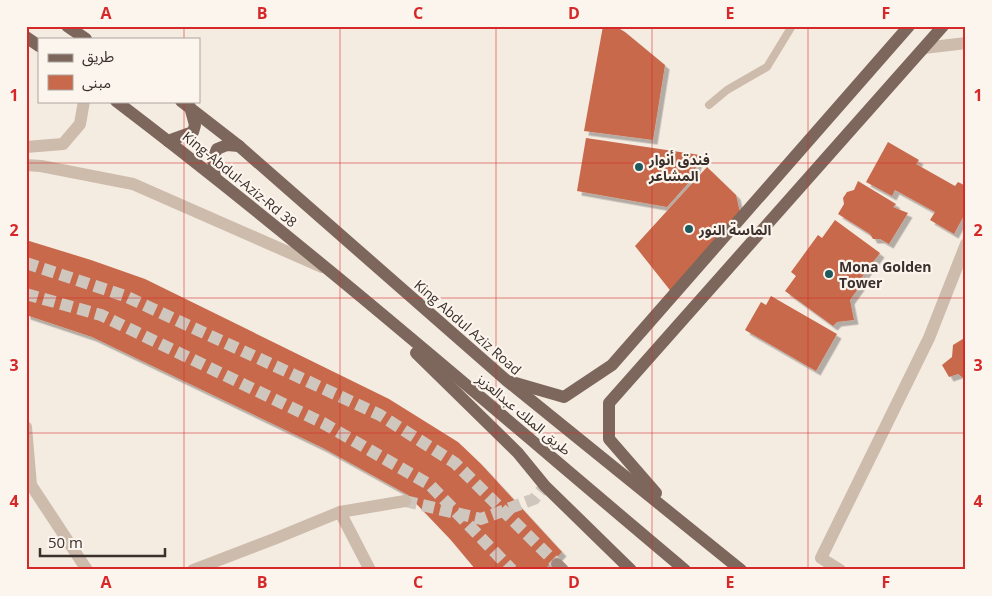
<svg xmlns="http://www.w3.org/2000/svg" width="992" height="596" viewBox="0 0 992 596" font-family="'Open Sans','Noto Sans Arabic',sans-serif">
<defs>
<filter id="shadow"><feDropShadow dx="4.5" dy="4.5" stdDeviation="0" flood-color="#0004"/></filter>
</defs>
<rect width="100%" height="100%" fill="#f4ebe1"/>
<g fill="#c8694b" filter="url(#shadow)">
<path d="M603,26H615L625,32L665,65L653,140L584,131Z"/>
<path d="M586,138L700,155L692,179L667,207L577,191Z"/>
<path d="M888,142L919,160L916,164L955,186L958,182L966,186V212L954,234L930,220L935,212L895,190L892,196L866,182Z"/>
<path d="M707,167L736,195L740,212L673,294L635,246Z"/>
<path d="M858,181L896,204L893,207L908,213L889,244L880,239H873L870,234L838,214L844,204L843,198L847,192L854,190Z"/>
<path d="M835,220L880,253L862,277L865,279L850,300L854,320L837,322L833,326L785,291L796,276L791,272L818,235L822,238Z"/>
<path d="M26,240L91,260L145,279L389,399L458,442L481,464L562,552L544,570H476L450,539L408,495L323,448L92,337L26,315Z"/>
<path d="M771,296L837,334L816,371L745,330L761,302L766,305Z"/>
<path d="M966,337V380L958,374L949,377L942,365L952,357L953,345Z"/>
</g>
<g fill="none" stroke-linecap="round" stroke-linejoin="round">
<path stroke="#cfc6bd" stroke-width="12" stroke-dasharray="12 6" stroke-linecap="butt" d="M405,501L481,519L534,499L545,486"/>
<g stroke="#cfc6bd" stroke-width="12" stroke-dasharray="12 6" stroke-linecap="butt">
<path d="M26,263L125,296L380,415L455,463L557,564"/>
<path d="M26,294L101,315L323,423L430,485L512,570"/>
</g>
<path stroke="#cdbbac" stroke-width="8" d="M709,105L727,90L767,67L792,26"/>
<g stroke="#cdbbac" stroke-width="12">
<path d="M924,48L966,43"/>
<path d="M26,427L31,485L87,570"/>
<path d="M340,512L370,570"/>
<path d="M840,570L821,558L929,338L966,244"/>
</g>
<g stroke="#cdbbac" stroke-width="12">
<path d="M26,147L63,144L80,124L84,101"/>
<path d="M26,165L41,166L133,184L322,267"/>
<path d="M193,570L274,539L340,512L405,501"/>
</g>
<path stroke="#a18a7d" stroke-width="12" d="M557,564L563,570"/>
<g stroke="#7d675c" stroke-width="12">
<path d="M67,26L86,39"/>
<path d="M26,37L39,46"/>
<path d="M116,101C312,250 497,412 685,570"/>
<path d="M181,101L239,146L506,380L741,570"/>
<path d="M168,141L193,132L195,125L190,107"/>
<path d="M215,177L213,159L217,149L227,145L239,146"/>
<path d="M416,353L518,453L545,486L631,570"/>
<path d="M512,382L564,397L612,365L909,26"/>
<path d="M656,493L609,439V403L943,26"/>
</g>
</g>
<path fill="none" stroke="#d62828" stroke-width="1" stroke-opacity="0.55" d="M184,26V39M340,26V570M496,26V570M652,26V570M808,26V570M184,101V570M26,163H966M26,298H966M26,433H966"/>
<g fill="#1f5a5e" stroke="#fbf5ee" stroke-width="2">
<circle cx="639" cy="167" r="5"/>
<circle cx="689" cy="229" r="5"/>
<circle cx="829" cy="274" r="5"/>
</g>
<g text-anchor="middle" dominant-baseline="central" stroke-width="4.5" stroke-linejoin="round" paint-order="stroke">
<g font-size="14" font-weight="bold" fill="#3b302b" stroke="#fbf5ee" text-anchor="start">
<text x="649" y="159">فندق أنوار<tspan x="649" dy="16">المشاعر</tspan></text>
<text x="699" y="229">الماسة النور</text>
<text x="839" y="266">Mona Golden<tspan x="839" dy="16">Tower</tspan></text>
</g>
<g font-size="14" fill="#3b302b" stroke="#fbf5ee">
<text transform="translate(240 179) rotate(39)">King-Abdul-Aziz-Rd 38</text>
<text transform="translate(468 327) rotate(41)">King Abdul Aziz Road</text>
<text transform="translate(524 414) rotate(40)">طريق الملك عبدالعزيز</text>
</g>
</g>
<rect width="992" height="596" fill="none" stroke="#fbf5ee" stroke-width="55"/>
<rect x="38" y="38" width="162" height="65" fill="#fbf5ee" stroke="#aea6a0"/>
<rect x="48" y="54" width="25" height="8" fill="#7d675c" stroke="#aea6a0"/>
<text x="82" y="62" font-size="15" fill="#3b302b">طريق</text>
<rect x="48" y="75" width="25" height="15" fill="#c8694b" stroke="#aea6a0"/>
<text x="82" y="88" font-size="15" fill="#3b302b">مبنى</text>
<path d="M40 548v8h125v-8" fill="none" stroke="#3b302b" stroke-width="2.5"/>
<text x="48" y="548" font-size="15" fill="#3b302b" stroke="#fbf5ee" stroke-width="4" paint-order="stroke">50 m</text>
<rect x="28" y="28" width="936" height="540" fill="none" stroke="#d62828" stroke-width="2"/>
<g font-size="16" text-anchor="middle" font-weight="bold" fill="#d62828">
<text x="106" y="19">A</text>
<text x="262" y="19">B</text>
<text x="418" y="19">C</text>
<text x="574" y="19">D</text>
<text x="730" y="19">E</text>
<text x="886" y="19">F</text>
<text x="14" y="101">1</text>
<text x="978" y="101">1</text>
<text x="14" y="236">2</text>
<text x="978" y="236">2</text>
<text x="14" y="371">3</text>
<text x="978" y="371">3</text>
<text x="14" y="507">4</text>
<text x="978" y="507">4</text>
<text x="106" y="588">A</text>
<text x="262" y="588">B</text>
<text x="418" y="588">C</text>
<text x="574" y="588">D</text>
<text x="730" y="588">E</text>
<text x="886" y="588">F</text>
</g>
</svg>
